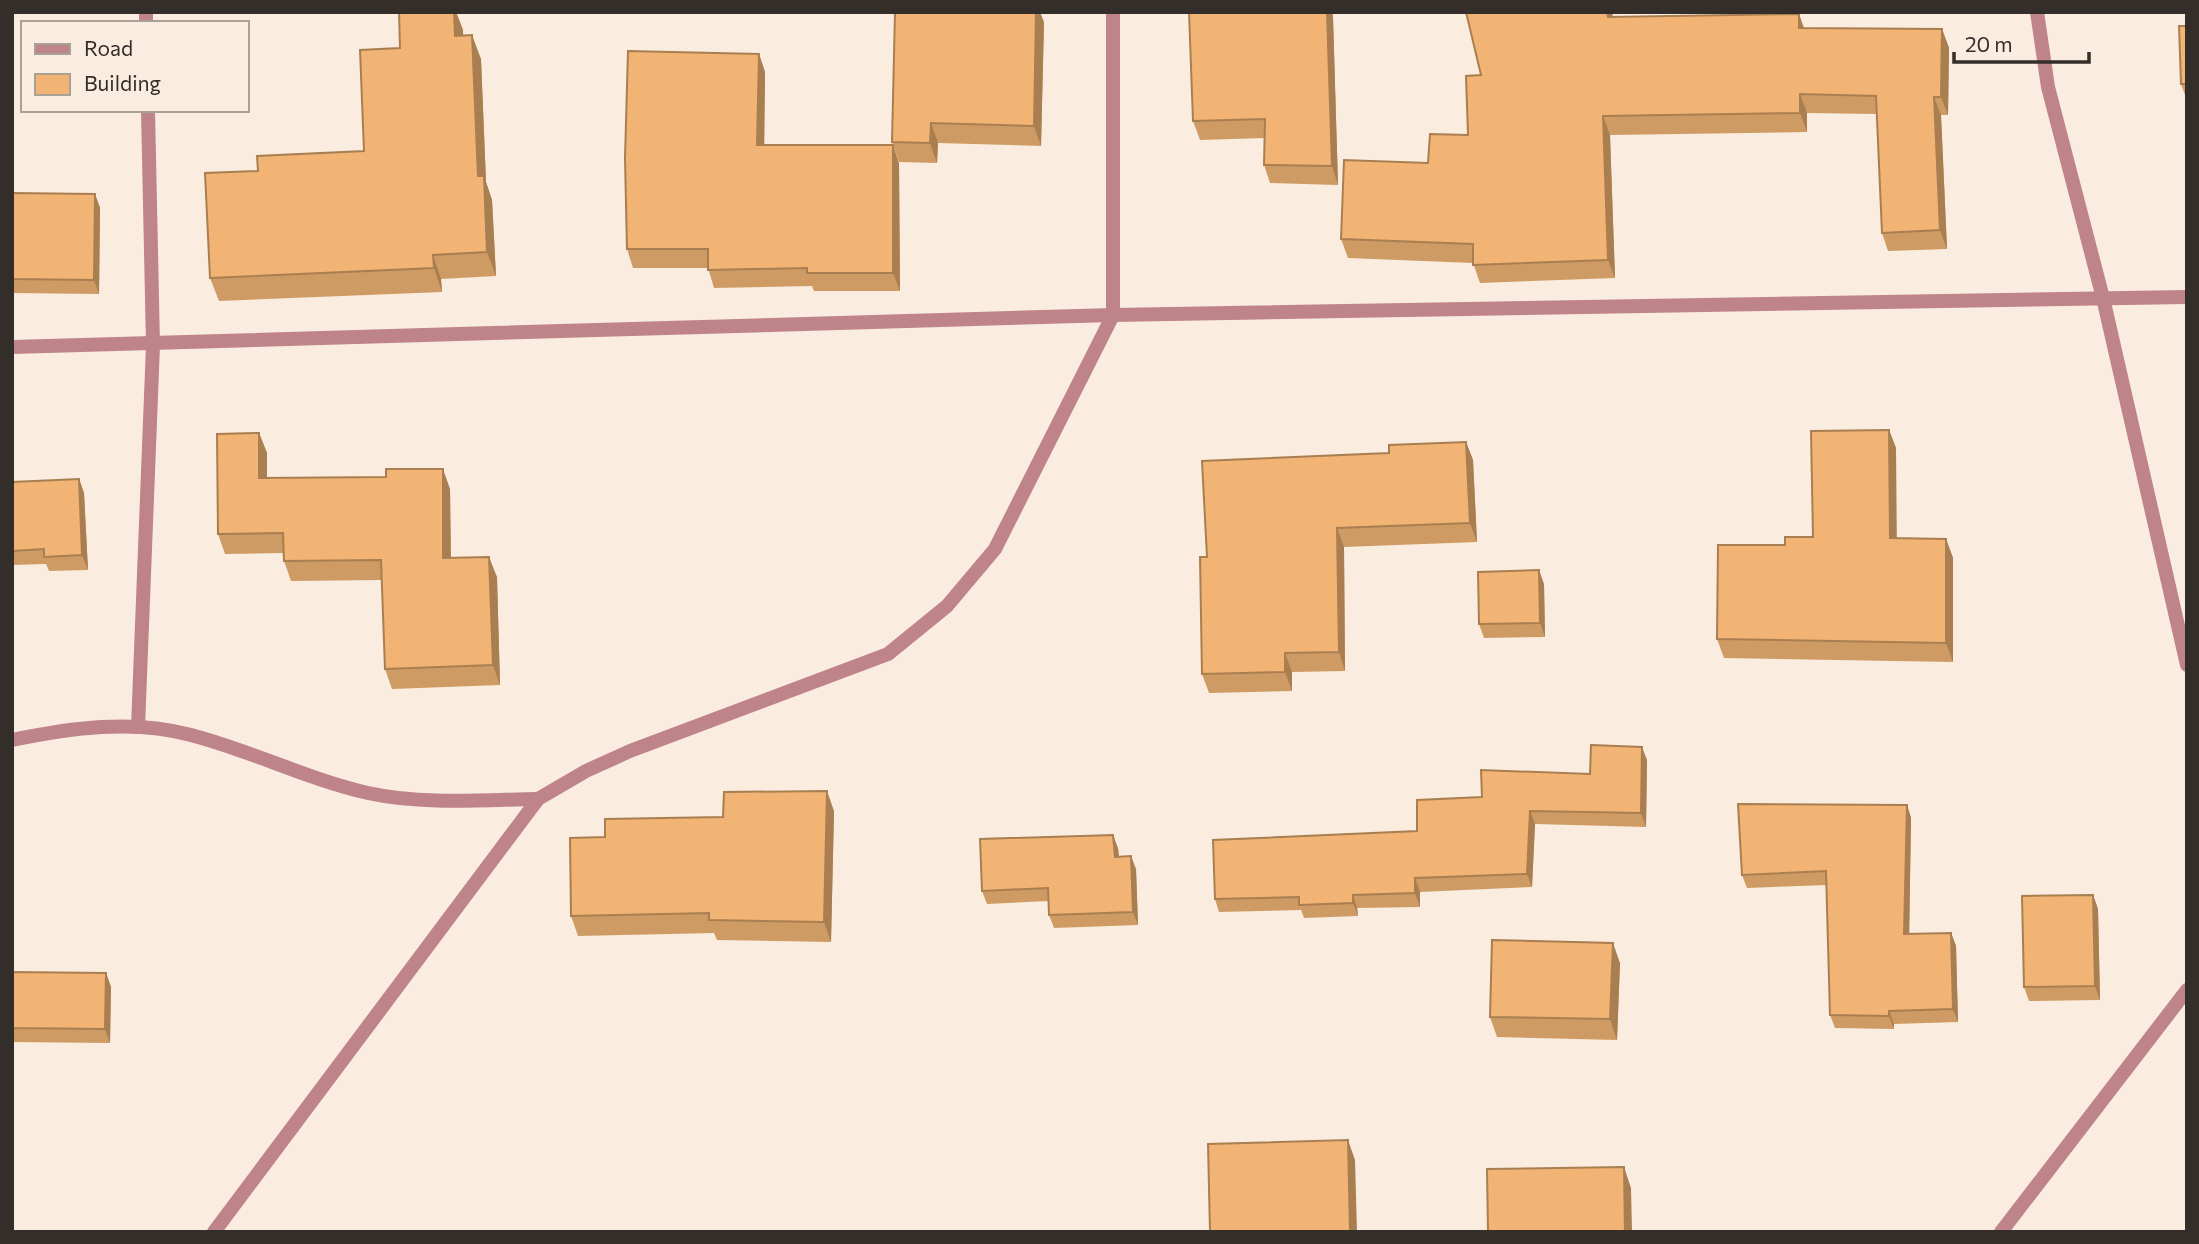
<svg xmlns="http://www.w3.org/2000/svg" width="2199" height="1244" viewBox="0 0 2199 1244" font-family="Commissioner,sans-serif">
<rect width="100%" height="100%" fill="#faeddf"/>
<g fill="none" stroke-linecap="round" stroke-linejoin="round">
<g stroke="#bf838a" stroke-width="14">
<path d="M146,12V23"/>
<path d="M2037,12L2048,87L2103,298L2187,665"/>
<path d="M12,347L1113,315L2187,297"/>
<path d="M138,727L153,345L148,110"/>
<path d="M12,740C70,728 133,719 191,735C252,751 307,779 368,793C423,805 482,800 538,799"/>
<path d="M214,1232L538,799L586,771L630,751L888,654L947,606L995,549L1113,315V12"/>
<path d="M2001,1232L2187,990"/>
</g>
</g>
<g fill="#cf9b64">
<path d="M399,12H456L463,30V36L481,59L486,182L492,200L496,276L441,279L442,292L219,301L210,278L258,171L364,151L400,48Z"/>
<path d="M1189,12H1332L1333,17L1338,185L1270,183L1264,165V138L1200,140L1193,121Z"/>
<path d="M1466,12H1612L1613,17L1799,14L1804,28L1942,29L1949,48L1948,115H1941L1947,249L1888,251L1882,233L1877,114L1807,113V132L1610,135L1615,278L1480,283L1473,263L1348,258L1341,239L1428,163L1468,135L1481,75Z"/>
<path d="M1044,22L1041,146L938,143L937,163L899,162L892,142Z"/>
<path d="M2187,26V98H2186L2181,84Z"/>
<path d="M759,54L765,72L764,145L899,163L900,291H814L812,286L714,288L708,268H633L627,249Z"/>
<path d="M12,193L95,194L100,208L99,294L12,293Z"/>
<path d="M1889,430L1896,448V538L1946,539L1953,558V662L1724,658L1717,639L1785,545L1813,537Z"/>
<path d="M259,433L267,453V478L450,489L451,558L497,577L500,685L392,689L385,669L382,580L291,581L284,561L283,553L225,554L218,534Z"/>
<path d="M1466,442L1473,460L1477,542L1344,547L1345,671L1292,672V691L1209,693L1202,674L1207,557L1389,453Z"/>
<path d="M79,479L84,493L88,570L49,571L46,564L12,565V482Z"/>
<path d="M1544,584L1545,637L1484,638L1479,624Z"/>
<path d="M1647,760L1646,827L1535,824L1532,887L1420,892V907L1357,908L1358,916L1304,918L1301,910L1219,912L1215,899L1417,831L1482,797Z"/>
<path d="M1907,805L1911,818L1909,934L1951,933L1956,946L1958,1022L1894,1024V1029L1835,1028L1830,1015L1827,885L1747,888L1742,875Z"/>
<path d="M834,811L831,942L717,940L714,933L578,936L571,916L605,837L723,817Z"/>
<path d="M1118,848L1119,857L1136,869L1138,925L1054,928L1049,915V901L987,904L982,891Z"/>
<path d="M2093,895L2098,909L2100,1000L2029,1001L2024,987Z"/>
<path d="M1620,963L1617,1040L1497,1037L1490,1017Z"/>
<path d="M12,972L106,973L111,987L110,1043L12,1042Z"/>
</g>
<g fill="#a97e51">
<path d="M454,12H456L463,30L464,60L455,36Z"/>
<path d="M1036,12H1040L1044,22L1041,146L1034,126Z"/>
<path d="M1327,12H1332L1333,17L1338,185L1332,166Z"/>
<path d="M1607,12H1612L1614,35L1608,17Z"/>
<path d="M1799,14L1805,32L1799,28Z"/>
<path d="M1942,29L1949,48L1948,115L1941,97Z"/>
<path d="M472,35L481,59L486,182L492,200L496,276L487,252L478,176Z"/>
<path d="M759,54L765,72L764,163L757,145Z"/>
<path d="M1800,94L1807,113V132L1800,113Z"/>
<path d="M1934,97L1941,115L1947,249L1940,230Z"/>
<path d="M1603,116L1610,135L1615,278L1608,260Z"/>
<path d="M931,123L938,143L937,163L930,143Z"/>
<path d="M893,145L899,163L900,291L893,273Z"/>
<path d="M95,194L100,208L99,294L94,280Z"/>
<path d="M433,255L441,279L442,292L434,268Z"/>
<path d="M1889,430L1896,448L1897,557L1890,538Z"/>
<path d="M259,433L267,453V498L259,478Z"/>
<path d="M1466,442L1473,460L1477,542L1470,523Z"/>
<path d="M443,469L450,489L451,578L443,558Z"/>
<path d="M79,479L84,493L88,570L82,555Z"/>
<path d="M1337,528L1344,547L1345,671L1339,652Z"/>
<path d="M1946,539L1953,558V662L1946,643Z"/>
<path d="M489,557L497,577L500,685L493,665Z"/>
<path d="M1539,570L1544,584L1545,637L1540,623Z"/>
<path d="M1285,653L1292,672V691L1285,672Z"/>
<path d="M1642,747L1647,760L1646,827L1641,813Z"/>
<path d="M827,791L834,811L831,942L824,922Z"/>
<path d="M1907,805L1911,818L1909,948L1904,934Z"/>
<path d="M1530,811L1535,824L1532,887L1527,874Z"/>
<path d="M1113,835L1118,848L1120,870L1115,857Z"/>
<path d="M1131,856L1136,869L1138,925L1133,912Z"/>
<path d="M1415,878L1420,892V907L1415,893Z"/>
<path d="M1353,895L1357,908L1358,916L1353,903Z"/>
<path d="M2093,895L2098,909L2100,1000L2095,986Z"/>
<path d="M1951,933L1956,946L1958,1022L1953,1009Z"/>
<path d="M1613,943L1620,963L1617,1040L1610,1019Z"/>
<path d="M106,973L111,987L110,1043L105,1029Z"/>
<path d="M1889,1011L1894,1024V1029L1889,1016Z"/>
<path d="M1348,1140L1355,1160L1357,1232H1350Z"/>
<path d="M1624,1167L1631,1188L1632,1232H1625Z"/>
</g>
<g fill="#f1b474" stroke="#a97e51" stroke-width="2">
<path d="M399,12H454L455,36L472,35L478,176H484L487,252L433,255L434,268L210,278L205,173L258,171L257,156L364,151L360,50L400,48Z"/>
<path d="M895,12H1036L1034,126L931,123L930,143L892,142Z"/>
<path d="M1189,12H1327L1332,166L1264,165L1265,119L1193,121Z"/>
<path d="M1466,12H1607L1608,17L1799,14V28L1942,29L1941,97H1934L1940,230L1882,233L1876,96L1800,94V113L1603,116L1608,260L1473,265V244L1341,239L1344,160L1428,163L1430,134L1468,135L1466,76L1481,75Z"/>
<path d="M2179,26H2187V84H2181Z"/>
<path d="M628,51L759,54L757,145H893V273H807V268L708,270V249H627L625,158Z"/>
<path d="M12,193L95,194L94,280L12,279Z"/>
<path d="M1889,430L1890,538L1946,539V643L1717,639L1718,545H1785V537H1813L1811,431Z"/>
<path d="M259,433V478L386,477V469H443V558L489,557L493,665L385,669L381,560L284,561L283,533L218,534L217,434Z"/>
<path d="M1466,442L1470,523L1337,528L1339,652L1285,653V672L1202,674L1200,557H1207L1202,461L1389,453V445Z"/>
<path d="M79,479L82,555L44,557V549L12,551V482Z"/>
<path d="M1539,570L1540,623L1479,624L1478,572Z"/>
<path d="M1591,745L1642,747L1641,813L1530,811L1527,874L1415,878V893L1353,895V903L1299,905V897L1215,899L1213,840L1417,831V800L1482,797L1481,770L1590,774Z"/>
<path d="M827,791L824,922L709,920V913L571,916L570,838L605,837V819L723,817L724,792Z"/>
<path d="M1738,804L1907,805L1904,934L1951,933L1953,1009L1889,1011V1016L1830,1015L1826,871L1742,875Z"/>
<path d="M1113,835L1115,857L1131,856L1133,912L1049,915L1048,888L982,891L980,839Z"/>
<path d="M2093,895L2095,986L2024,987L2022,896Z"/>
<path d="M1492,940L1613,943L1610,1019L1490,1017Z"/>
<path d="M12,972L106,973L105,1029L12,1028Z"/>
<path d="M1348,1140L1350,1232H1210L1208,1144Z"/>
<path d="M1624,1167L1625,1232H1488L1487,1169Z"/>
</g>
<rect width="2199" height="1244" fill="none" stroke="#332e29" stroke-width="28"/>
<rect x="21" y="21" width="228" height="91" fill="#faeddf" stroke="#aaa196" stroke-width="2"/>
<rect x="35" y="44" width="35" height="10" fill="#bf838a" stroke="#aaa196" stroke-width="2"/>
<text x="84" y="56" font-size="21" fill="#332e29">Road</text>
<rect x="35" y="74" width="35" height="21" fill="#f1b474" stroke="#aaa196" stroke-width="2"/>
<text x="84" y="91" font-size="21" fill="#332e29">Building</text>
<path d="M1954 52v10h135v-10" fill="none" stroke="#332e29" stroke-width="3.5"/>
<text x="1965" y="52" font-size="21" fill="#332e29" stroke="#faeddf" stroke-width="5" paint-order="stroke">20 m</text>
</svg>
